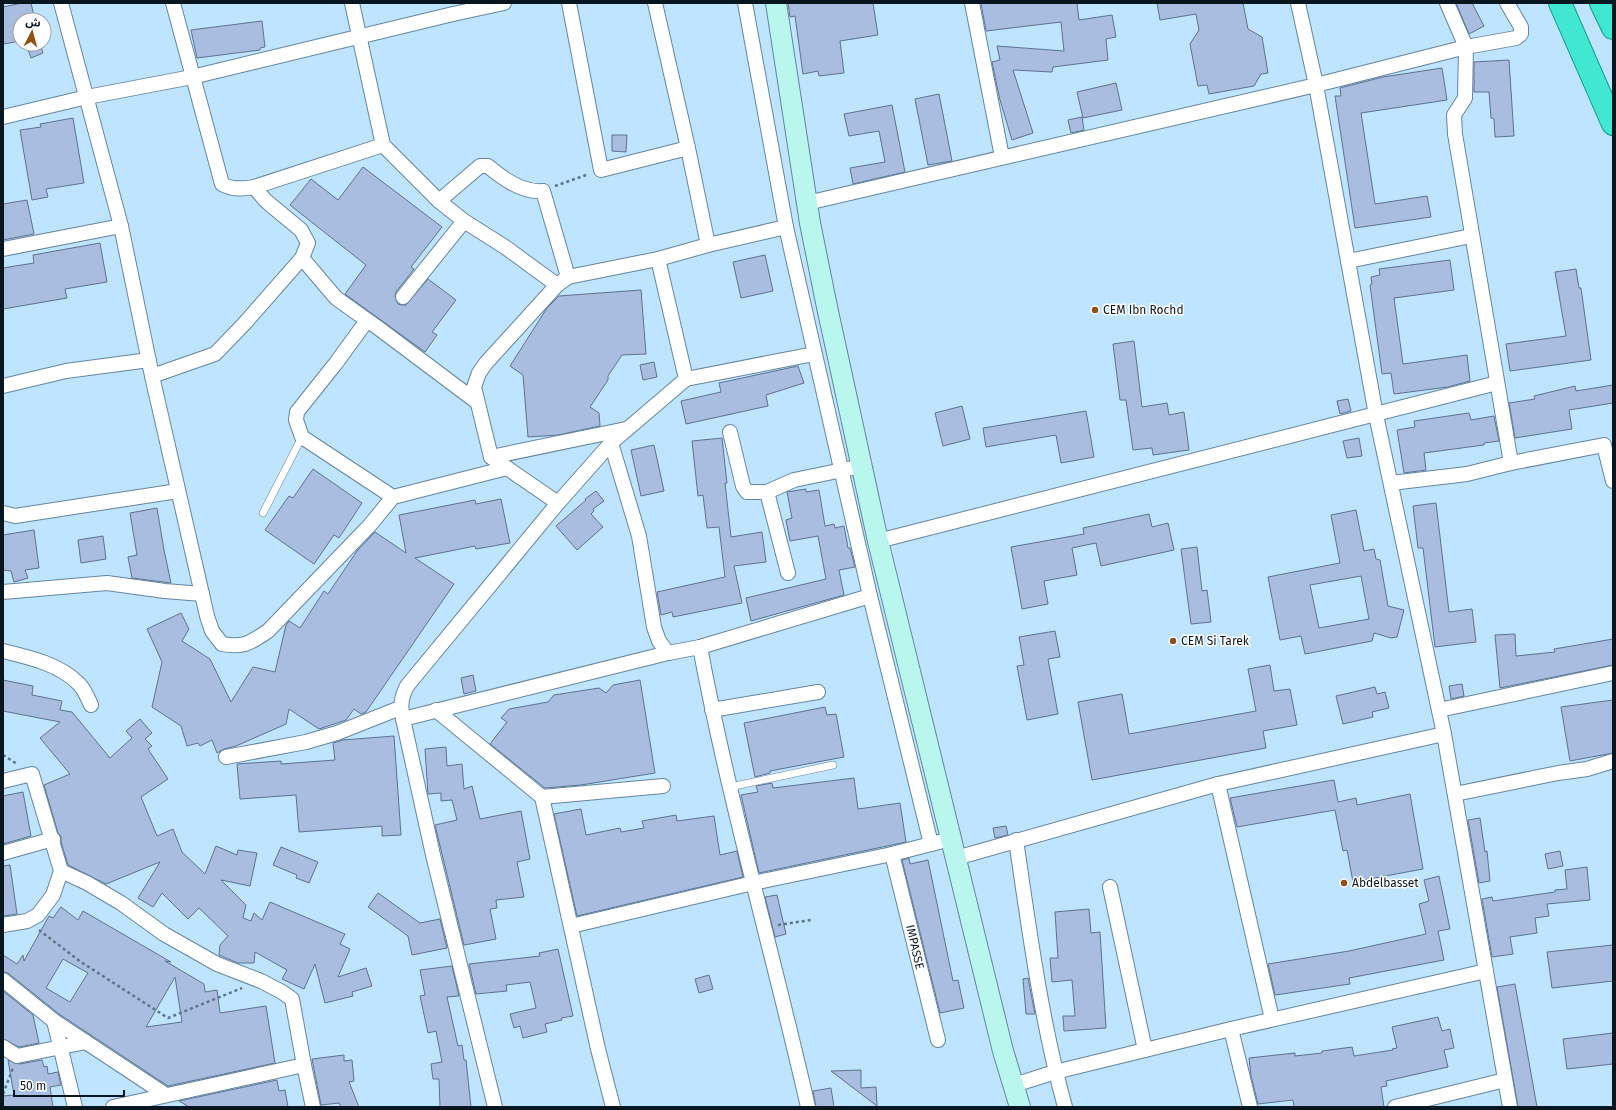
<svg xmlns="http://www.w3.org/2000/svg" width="1616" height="1110" viewBox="0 0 1616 1110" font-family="'Fira Sans','Noto Sans Arabic',sans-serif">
<rect width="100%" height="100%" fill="#bfe4ff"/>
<g fill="#a8bddf" stroke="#5e7190" fill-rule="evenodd">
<path d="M22,3H31L35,20H20V41L4,44L3,37V7Z"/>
<path d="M788,3H873L878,35L840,41L844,73L819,76L818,71L803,74L795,16L790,17Z"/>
<path d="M981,3H1077L1079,20L1112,15L1116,37L1106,39L1108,60L1053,67L1052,72L1013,70L1033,133L1012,140L1000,100L992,62L1000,60L997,46L1064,51L1061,22L986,31Z"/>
<path d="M1157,3H1243L1248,29L1262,37L1268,73L1261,74L1254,86L1209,94L1207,85L1198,86L1190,44L1199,30L1196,14L1160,20Z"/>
<path d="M1456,3H1472L1484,26L1469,34Z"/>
<path d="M262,21L265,47L260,48V50L197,58L191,30Z"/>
<path d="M26,44H40L43,53L31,58Z"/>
<path d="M1509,60L1514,136L1495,137L1494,119L1491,118L1489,92H1474V62Z"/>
<path d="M1442,68L1447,100L1361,113L1375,204L1427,196L1431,217L1355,228L1335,96H1341L1340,88L1383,77Z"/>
<path d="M1116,83L1122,110L1083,118L1077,92Z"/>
<path d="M939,94L952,161L928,165L915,99Z"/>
<path d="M892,105L905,172L853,184L850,168L885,162L879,131L849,136L844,114Z"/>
<path d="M1082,117L1084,130L1071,133L1068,120Z"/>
<path d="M73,118L84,183L46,189L48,197L32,200L20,130L41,127L40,124Z"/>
<path d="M612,135H627L626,152L612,151Z"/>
<path d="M363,167L442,227L411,267L414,269L396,292L395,296L398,304L402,305H406L428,279L456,300L432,332L437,335L425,352L345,294L366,265L290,205L311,179L338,200Z"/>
<path d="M27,200L34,234L3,240V204Z"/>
<path d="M100,243L107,282L65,289L67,298L3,309V268L34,263L33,255Z"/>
<path d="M765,255L773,291L741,298L733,262Z"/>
<path d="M1450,260L1454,290L1394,298L1403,364L1467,355L1470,381L1448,387L1394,394L1391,373L1382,374L1370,285L1372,284L1371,277L1380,275L1379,269Z"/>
<path d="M1576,269L1579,288H1581L1591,360L1510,371L1506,344L1566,336L1555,272Z"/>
<path d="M641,290L646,354L622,355L608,376V380L590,407L599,413L600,426L558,435L528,437L523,375L510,366L547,308L559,296Z"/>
<path d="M1134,341L1142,407L1167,403L1169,415L1184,412L1189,450L1153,455L1152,448L1133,450L1126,400H1120L1113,344Z"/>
<path d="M654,362L657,377L643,380L640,365Z"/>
<path d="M798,366L804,383L766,395L768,406L686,424L681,401L721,392L719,383Z"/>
<path d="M1613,385V403L1569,410L1572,429L1515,438L1509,403L1535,399L1534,396L1575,386L1576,391Z"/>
<path d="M1348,399L1351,411L1340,414L1337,401Z"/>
<path d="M962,406L970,439L943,446L935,413Z"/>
<path d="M1086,411L1094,457L1061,463L1056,435L986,447L983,428Z"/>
<path d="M1469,413L1471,420L1494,416L1499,441L1484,443V445L1424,453L1426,470L1404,473L1397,430L1415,427L1414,421Z"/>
<path d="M722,438L727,483H725L731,537L762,532L766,562L734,566L742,603L673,617L672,612L661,615L657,592L725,577L719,527L707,528L703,495L698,496L692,441Z"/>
<path d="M1359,438L1362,456L1347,458L1343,441Z"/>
<path d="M654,445L664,491L641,496L631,450Z"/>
<path d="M313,469L362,503L339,538L334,535L314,564L265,530L289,496L293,498Z"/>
<path d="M806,489V492L819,490L825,526L834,524L835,528L844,526L848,548H850L855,567L839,570L844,595L751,621L746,598L826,579L818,536L790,541L786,520L792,518L787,492Z"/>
<path d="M596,491L604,501L593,509L594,511L591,514L603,527L577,550L556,526L586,500L585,499Z"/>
<path d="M501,499L510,543L476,549L475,546L415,558L454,584L366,712L361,714L354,709L346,720L319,729L289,709L286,724L236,746L224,749L217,753L212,740L200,746L198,743L187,746L181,726L152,707L162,662L147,629L181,613L189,629L182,641L210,659L231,702L253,667L275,672L286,625L289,621L300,628L324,591L328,594L357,551L375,532L406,553L399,515L475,500L476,504Z"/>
<path d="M1436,503L1449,612L1472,609L1476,642L1435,647L1423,548H1418L1413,506Z"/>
<path d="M157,508L164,550L171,583L132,578L128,557L137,555L130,513Z"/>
<path d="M1356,510L1364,551L1374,549L1376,559L1380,560L1388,606L1404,610L1397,637L1391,638L1374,633L1372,641L1305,654L1301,636L1280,640L1268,577L1340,563L1331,515ZM1361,576L1369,619L1319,628L1310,585Z"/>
<path d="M1149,514L1152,527L1168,523L1174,550L1101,566L1096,543L1072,548L1077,575L1044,581L1048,604L1022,609L1011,547L1084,534L1083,528Z"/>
<path d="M34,530L39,568L25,570L28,578L14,582L11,571L3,570V535Z"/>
<path d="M103,536L106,559L81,563L78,540Z"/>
<path d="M1197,547L1202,591L1207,590L1211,622L1191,624L1181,549Z"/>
<path d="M1055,631L1060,657L1048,659L1058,714L1027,720L1017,666L1024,665L1019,637Z"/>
<path d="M1515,634L1516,656L1555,652L1554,649L1613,639V665L1500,688L1495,635Z"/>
<path d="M1270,665L1274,691L1290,689L1297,725L1263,731L1266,748L1092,780L1078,702L1122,694L1129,734L1256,711L1248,669Z"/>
<path d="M473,675L476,691L464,694L461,678Z"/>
<path d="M3,680L33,686L32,695L62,701L60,710L72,712L110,758L132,738L126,731L140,719L152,733L145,739L152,746L148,749L168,779L141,797L157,836L173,829L182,852L205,874L216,846L237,855L238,850L257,853L250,886L221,880L246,905L243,918L251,921L254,913L262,920L270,902L345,934L340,944L350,949L338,977L366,968L372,986L352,992L353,996L325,1003L315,964L304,989L282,979L287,970L255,952L254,963H238L219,955L220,945L228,936L199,908L188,919L162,893L153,907L138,898L160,862L106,884L68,865L61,842V836L58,833L44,785L70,774L40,738L60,722L3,711Z"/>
<path d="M640,680L655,773L581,785L545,788L490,744L507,722L501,718L509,709L548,702L554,695L599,688L606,693L613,685Z"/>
<path d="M1462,684L1464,696L1451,699L1449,686Z"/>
<path d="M1375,687L1377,694L1385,692L1389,708L1372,712L1373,717L1343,724L1336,696Z"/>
<path d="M1613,700V753L1570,761L1561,707Z"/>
<path d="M825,707L827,715L836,714L844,757L770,771V773L755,777L744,723Z"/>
<path d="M394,736L401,835L382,836V826L299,832L296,795L240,799L237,764L281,761V764L335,760L333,743L343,740Z"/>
<path d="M446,747L447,766L462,764L464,789L472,786L480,819L521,811L530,859L517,862L524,897L496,900L497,908L490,909L496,939L464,945L435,825L457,820L452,800L441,801V793L428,794L425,749Z"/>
<path d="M854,778L858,809L900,803L906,842L759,873L741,795L758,792L756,786L772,783L773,788Z"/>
<path d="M1334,780L1338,802L1356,798L1357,805L1410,794L1423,869L1353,882L1347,850L1343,851L1335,810L1237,827L1230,798Z"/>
<path d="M23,792L31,836L3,844V796Z"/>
<path d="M581,809L586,835L620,828L621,832L644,828L642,821L676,815L677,821L714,816L720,855L737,851L743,877L577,916L554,814Z"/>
<path d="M1480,818L1485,852L1487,851L1490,881L1479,883L1468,820Z"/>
<path d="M1006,826L1008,835L995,838L993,828Z"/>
<path d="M281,847L318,862L309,883L296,878L297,875L273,865Z"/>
<path d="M1560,851L1563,866L1548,869L1545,854Z"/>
<path d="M909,858L910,864L928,860L953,981L958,980L964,1008L940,1013L902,860Z"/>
<path d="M10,865L17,914L3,916V866Z"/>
<path d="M1587,867L1590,900L1547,904L1549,916L1535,918L1537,933L1510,937L1513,954L1492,957L1482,899L1492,897L1493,901L1555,892V890L1567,889L1565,870Z"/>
<path d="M1439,876L1450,929L1438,931L1444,960L1349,978L1350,984L1275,995L1268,964L1349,951L1426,934L1419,904L1429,901L1424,880Z"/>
<path d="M378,893L420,923L440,919L447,948L412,955L408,936L368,907Z"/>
<path d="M777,895L786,934L775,937L765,897Z"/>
<path d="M61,907L78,920L83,911L171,962L165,961L204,984L205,992L217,990L220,1013L266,1006L275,1063L168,1086L59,1014L8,973L3,972V955L17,964L23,955L24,961L49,916L53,918ZM63,959L88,973L70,1002L46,988ZM175,977L182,1022L146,1027Z"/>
<path d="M1089,909L1091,933L1100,932L1106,1028L1064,1031L1063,1016H1075L1072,980L1052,982L1050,958H1058L1055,912Z"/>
<path d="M1613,945V981L1552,988L1547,952Z"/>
<path d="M558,949L573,1016L561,1018L562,1020L545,1024L547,1032L523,1038L520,1026L514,1028L510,1014L536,1008L530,982L506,985L507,991L476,994L469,964L540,956L539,953Z"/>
<path d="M452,966L459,996L447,997L458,1046L462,1045L464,1060H466L471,1107H440L439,1079H433L431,1064L442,1062L436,1031L428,1033L420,996L425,995L420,970Z"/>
<path d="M709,975L713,989L699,993L695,979Z"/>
<path d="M1028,978L1034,1009L1035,1014H1026L1023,979Z"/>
<path d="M1515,984L1537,1107H1518L1497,987Z"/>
<path d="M3,991L33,1015L39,1043L19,1047L3,1039Z"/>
<path d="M1438,1017L1442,1031L1450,1029L1454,1048L1444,1050L1448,1067L1386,1081L1387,1086L1381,1087L1384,1107H1294L1293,1100L1258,1104L1251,1076L1249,1058L1295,1053V1056L1322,1053V1051L1352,1047L1354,1056L1393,1050L1392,1049L1397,1048L1392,1027Z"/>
<path d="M1613,1033V1064L1567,1069L1563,1039Z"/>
<path d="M344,1055V1061L352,1060L354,1081L349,1082L359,1107H341L339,1103L321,1105L312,1059Z"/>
<path d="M8,1060L19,1064L42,1060L44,1067L47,1066L48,1074L58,1072L61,1085L50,1087L53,1107H3V1096L14,1095Z"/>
<path d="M861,1070V1088L876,1087L877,1106L831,1071Z"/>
<path d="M277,1080L279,1091L285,1090L288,1107H189L179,1101Z"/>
<path d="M831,1088L834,1107H816L813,1091Z"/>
</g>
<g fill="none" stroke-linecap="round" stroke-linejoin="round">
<defs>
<g id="service">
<path d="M263,513L302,437"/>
<path d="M730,787L833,765"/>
</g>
<g id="minor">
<path d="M61,3L121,226L152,376L207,616L212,631L222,644C244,648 250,643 268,631L370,525L393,497L507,468L558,503"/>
<path d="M173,3L222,184C232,190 243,189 254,187L383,145"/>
<path d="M352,3L383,145L439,201L464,221L505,247L557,285"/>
<path d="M569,3L601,170L688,148"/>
<path d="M655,3L688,148L708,245"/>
<path d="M745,3L786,227L870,596L931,844"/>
<path d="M972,3L1002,157"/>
<path d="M1298,3L1316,85L1466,47L1516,38L1521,34V27L1507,3"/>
<path d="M1447,3L1466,47L1465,98L1454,115L1455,134L1511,463"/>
<path d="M3,117L87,97L192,77L453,14L504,3"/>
<path d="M439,201L480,166H488C503,179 523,193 543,191L568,277"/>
<path d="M807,203L1316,85L1376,415L1444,734L1510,1107"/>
<path d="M3,249L121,226"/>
<path d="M302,258L336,298L371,323"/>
<path d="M658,259L686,379"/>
<path d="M1348,261L1471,236"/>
<path d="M403,297L464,221"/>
<path d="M814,354L686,379L611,443L558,503L407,686C401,698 400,706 403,719L668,653L700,647L870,596"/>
<path d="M152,376L215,354L244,324L302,258L308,243L301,230L266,201L254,187"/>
<path d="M3,386L66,371L149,360"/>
<path d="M730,432L743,486L747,492H767L794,480L862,466"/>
<path d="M611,443L639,536L654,627L659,641L668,653"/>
<path d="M491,457L626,429"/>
<path d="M507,468L491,457L474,387L479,373L486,363L557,285L568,277L658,259L708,245L786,227"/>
<path d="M1391,483L1467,474L1511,463L1604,445L1613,481"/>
<path d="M767,492L788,573"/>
<path d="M393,497L302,437L296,420L297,412L336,363L363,326L366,323H371L377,327L477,402"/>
<path d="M3,513L15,516L178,491"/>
<path d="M878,541L1497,383"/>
<path d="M3,592L107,583L165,591L202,594"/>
<path d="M700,647C729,802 773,953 808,1107"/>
<path d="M3,651C28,657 60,664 79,684C84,689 88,698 91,705"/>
<path d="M436,710L542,797L598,1049L613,1107"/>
<path d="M712,710L818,692"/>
<path d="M1439,710L1613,673"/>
<path d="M403,719L433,855L495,1107"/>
<path d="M226,757L306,742L337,733L400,708"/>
<path d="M3,781L32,774L61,871L53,895L38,915L27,921L3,925"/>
<path d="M1218,784L1272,1019"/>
<path d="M1455,794L1558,773L1587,769L1613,761"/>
<path d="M542,797L663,786"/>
<path d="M1016,840C1029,929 1041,1020 1065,1107"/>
<path d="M3,853L53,839"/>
<path d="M892,854L938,1040"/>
<path d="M956,858L1218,784L1444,734"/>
<path d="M61,871L87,883L121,903L164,934L217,964L261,981L282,992L292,999L304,1065L113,1107"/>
<path d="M1110,887L1145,1050"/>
<path d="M571,926L753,883L892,854L939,842"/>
<path d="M3,980L54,1021L166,1095"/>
<path d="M54,1021L75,1107"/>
<path d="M1231,1029L1250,1107"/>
<path d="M3,1047L17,1056L86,1042"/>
<path d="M304,1065L313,1107"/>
<path d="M1014,1085L1055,1072L1231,1029L1486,971"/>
<path d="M1395,1107L1505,1080"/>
</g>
<path id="secondary" d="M776,3L810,223L827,307L878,541L1003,1051L1020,1107"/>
<g id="trunk">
<path d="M1560,3L1613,124"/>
<path d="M1601,3L1613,28"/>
</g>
</defs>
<use href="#service" stroke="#63869e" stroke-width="8"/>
<use href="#minor" stroke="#63869e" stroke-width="16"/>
<use href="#secondary" stroke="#63869e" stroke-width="22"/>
<use href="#trunk" stroke="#0f9a8c" stroke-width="24"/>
<g stroke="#5d7687" stroke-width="2.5" stroke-dasharray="3 3" stroke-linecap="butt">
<path d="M555,186L589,174"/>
<path d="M3,755L17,764"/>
<path d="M778,925L811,920"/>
<path d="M39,930L81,962L168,1018L242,988"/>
<path d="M3,1094L13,1068"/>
</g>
<use href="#service" stroke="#fff" stroke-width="7"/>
<use href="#minor" stroke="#fff" stroke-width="14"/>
<use href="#secondary" stroke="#b8f6ee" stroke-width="20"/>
<use href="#trunk" stroke="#42e7d2" stroke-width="22"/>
</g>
<g fill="#8f5215" stroke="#fff" stroke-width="1.5">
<circle cx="1095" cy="310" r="4"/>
<circle cx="1173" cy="641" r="4"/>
<circle cx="1344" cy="883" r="4"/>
</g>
<g text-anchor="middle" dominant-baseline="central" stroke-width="3" stroke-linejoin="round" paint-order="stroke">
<g font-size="12" fill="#08161f" stroke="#fff" text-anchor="start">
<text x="1103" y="310">CEM Ibn Rochd</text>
<text x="1181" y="641">CEM Si Tarek</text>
<text x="1352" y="883">Abdelbasset</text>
</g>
<g font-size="12" fill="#08161f" stroke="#fff">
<text transform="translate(915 947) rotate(77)">IMPASSE</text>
</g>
</g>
<rect width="1616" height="1110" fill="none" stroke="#08161f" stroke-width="8"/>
<g transform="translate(32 32) rotate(6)"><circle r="19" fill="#ffffff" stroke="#9ca2a5"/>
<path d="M0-3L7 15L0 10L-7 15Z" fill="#8f5215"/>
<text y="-6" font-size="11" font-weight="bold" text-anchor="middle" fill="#08161f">ش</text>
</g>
<path d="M14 1090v6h110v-6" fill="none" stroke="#08161f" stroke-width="2"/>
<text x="20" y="1090" font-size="12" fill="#08161f" stroke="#ffffff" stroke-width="3" paint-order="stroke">50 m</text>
</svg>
